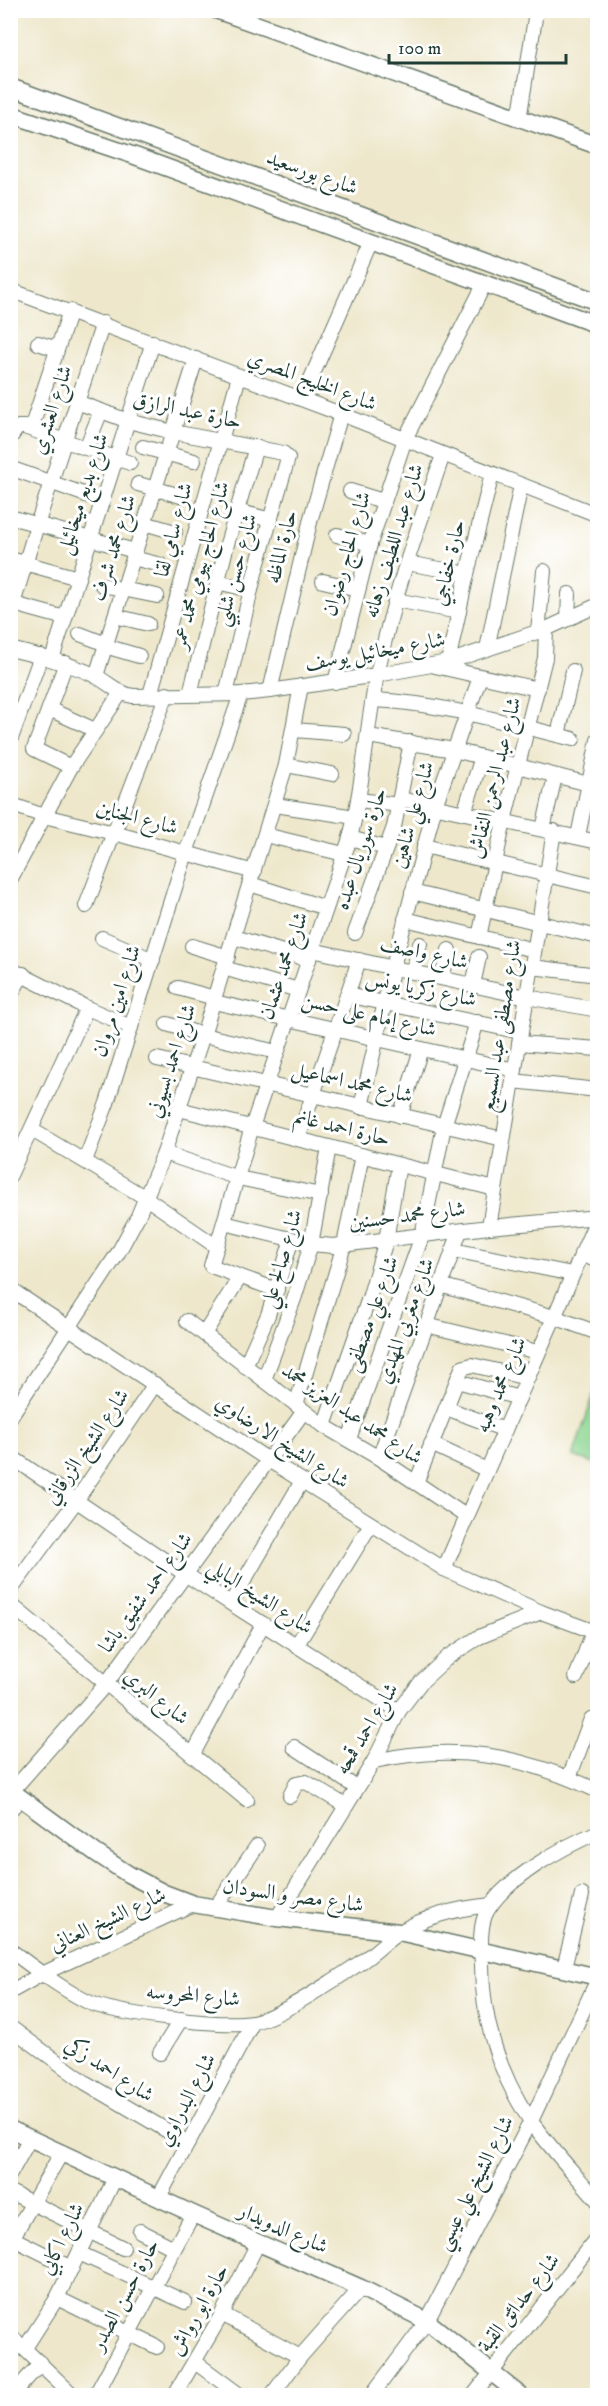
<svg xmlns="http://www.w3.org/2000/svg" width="608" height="2406" viewBox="0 0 608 2406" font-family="'IM FELL DW Pica',Amiri,serif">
<rect width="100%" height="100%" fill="#fff"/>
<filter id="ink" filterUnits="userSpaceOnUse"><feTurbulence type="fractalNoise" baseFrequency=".0167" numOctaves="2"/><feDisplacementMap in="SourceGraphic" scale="12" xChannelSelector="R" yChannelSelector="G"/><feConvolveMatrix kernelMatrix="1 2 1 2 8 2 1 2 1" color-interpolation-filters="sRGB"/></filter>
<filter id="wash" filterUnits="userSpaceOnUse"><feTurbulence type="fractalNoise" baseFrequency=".008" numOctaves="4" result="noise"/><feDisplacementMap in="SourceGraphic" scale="24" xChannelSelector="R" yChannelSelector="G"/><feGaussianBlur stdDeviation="1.35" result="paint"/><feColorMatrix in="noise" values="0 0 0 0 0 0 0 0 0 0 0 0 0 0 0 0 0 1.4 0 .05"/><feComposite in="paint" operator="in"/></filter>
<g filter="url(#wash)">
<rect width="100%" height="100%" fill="#eee7cb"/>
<path fill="#8ed692" stroke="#568a63" stroke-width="1.5" d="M597,1385V1464L573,1456Z"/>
</g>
<g filter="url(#ink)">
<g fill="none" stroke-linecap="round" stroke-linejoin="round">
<defs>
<g id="minor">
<path d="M519,120L535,18L533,10"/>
<path d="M10,290L341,414L598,515"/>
<path d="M38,343L57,349"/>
<path d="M302,399L371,242"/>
<path d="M77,402L128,421L173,432L283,453L288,458L255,573L226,694"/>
<path d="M31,429L70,311"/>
<path d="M10,438L18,427H24L130,463"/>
<path d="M143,447L194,461"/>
<path d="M86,448L101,411"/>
<path d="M10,468L103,501"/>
<path d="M138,484L181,496"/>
<path d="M350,491L383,501"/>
<path d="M237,511L271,520"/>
<path d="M10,517L135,551"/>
<path d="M144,523L175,532"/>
<path d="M337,535L370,544"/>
<path d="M133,558L161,565"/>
<path d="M10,559L78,578"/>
<path d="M407,563L467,574"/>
<path d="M323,581L358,589"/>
<path d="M217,582L251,590"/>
<path d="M102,585L157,596"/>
<path d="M395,600L459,612"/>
<path d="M10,603L65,618"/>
<path d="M10,614L37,525L103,323"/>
<path d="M115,616L148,624"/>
<path d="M568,619L569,594"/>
<path d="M538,632L544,571"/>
<path d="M80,634L106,644"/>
<path d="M105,646L139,656"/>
<path d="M10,649C39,656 65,662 92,674C107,681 116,693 133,696L241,694L270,691L377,675L448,662L546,629L598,605"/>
<path d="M487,649L521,485"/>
<path d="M52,659L153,342"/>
<path d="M448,662L467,574L492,474"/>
<path d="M66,663L34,749L71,767"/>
<path d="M435,666L538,689"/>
<path d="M96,676L196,359"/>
<path d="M335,682L370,544L405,439L485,283"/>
<path d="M270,691L311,518L341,414"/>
<path d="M190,694L227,544L256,447"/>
<path d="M150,695L239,376"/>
<path d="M373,700C442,703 507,723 573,739"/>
<path d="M49,709L95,730"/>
<path d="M294,730L344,734"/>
<path d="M558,735L573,671"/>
<path d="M368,736L454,750L589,784"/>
<path d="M10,741L41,656"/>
<path d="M286,765L332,774"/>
<path d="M401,799L598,842"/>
<path d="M359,800L399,805"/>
<path d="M10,804L44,816L114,833L254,872"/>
<path d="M275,805L355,817"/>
<path d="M464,813L482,757"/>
<path d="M543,829L555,776"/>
<path d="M265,835L344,854"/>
<path d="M578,836L598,740"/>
<path d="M350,838L386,848"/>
<path d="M424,846L598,887"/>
<path d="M10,880L71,767L120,694"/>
<path d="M250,884L326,908"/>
<path d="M412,892L598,937"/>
<path d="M86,906L167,694"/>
<path d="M405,919L534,950"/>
<path d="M355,933L394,827L411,742"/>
<path d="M234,937L309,960"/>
<path d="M479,937L504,821L545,658L546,629"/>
<path d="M102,938L153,960"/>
<path d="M192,946L228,957"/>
<path d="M312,950L527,997L598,1010"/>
<path d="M532,967L598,975"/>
<path d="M224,968L298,990"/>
<path d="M10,969L87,1008L131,1027"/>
<path d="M413,972L420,944"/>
<path d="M442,978L449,950"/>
<path d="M473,985L479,957"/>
<path d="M178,988L215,998"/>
<path d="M347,995L521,1032"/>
<path d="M10,996L23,974"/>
<path d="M214,1002L515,1070"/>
<path d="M167,1024L203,1035L277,1052"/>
<path d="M519,1043L598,1049"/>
<path d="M157,1059L503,1139"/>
<path d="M513,1081L598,1090"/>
<path d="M361,1107L393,967L435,806L480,677"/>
<path d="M179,1109L495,1189"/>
<path d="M400,1116L421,1049"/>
<path d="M32,1130L146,1198L217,1247"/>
<path d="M298,1139L359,960"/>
<path d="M164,1153L238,1178L321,1195"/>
<path d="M85,1161L107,1103L186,853L241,694"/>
<path d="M10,1175L87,1008"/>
<path d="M224,1223L311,1244L333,1246L489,1227L598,1217"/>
<path d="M489,1227L554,831"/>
<path d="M453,1250L572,1274"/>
<path d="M581,1254L598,1261"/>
<path d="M440,1285L554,1317L598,1333"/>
<path d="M10,1289L267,1459L444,1569L541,1612L598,1633"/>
<path d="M277,1290L211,1266L252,1127L350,838C364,784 366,729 377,675C392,600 418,527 443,455"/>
<path d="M187,1321L324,1426L379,1458L467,1517"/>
<path d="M426,1325L538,1352"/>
<path d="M204,1334L240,1277"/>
<path d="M245,1366L268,1315L292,1239"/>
<path d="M264,1380L295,1296L311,1244L329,1147"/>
<path d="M457,1381L519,1398"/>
<path d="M296,1405L344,1245L362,1155"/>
<path d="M446,1408L505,1430"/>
<path d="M10,1417L118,1253L138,1216L164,1153L203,1035L286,765L301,686"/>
<path d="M324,1426L370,1295L386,1240L399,1165"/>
<path d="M349,1439L422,1236L444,1126L477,1022"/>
<path d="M431,1444L487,1470"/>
<path d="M10,1456L185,1574L399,1711"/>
<path d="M379,1458L460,1231"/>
<path d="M416,1483L462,1368L472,1365L527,1378"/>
<path d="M444,1569L598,1217"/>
<path d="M10,1591L76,1501L155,1384"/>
<path d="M231,1603L302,1481"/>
<path d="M10,1604L247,1800"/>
<path d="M296,1646L371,1524"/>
<path d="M576,1677L593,1632"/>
<path d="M294,1747L357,1788"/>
<path d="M193,1754L263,1624"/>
<path d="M374,1761C458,1743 521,1755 598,1791"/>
<path d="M569,1778L591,1719"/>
<path d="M12,1791L106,1684L304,1411"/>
<path d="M290,1796L296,1784L306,1782L346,1806"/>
<path d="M10,1810L21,1798"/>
<path d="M598,1832C563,1847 506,1878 487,1911C479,1926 481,1948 482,1965C482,2020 499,2074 530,2120C550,2148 575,2174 598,2201"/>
<path d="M215,1908L257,1846"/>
<path d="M277,1918L374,1761L399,1711L421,1682L448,1657L479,1637L541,1612"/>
<path d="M10,1950C34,1968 59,1987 86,2001C114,2015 222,2027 253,2022C277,2017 312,1994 334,1980C345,1973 357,1965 368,1957C379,1949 388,1939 400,1932C428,1915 460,1908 491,1905"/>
<path d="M564,1968L582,1895"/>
<path d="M10,1992L42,1974L193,1904"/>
<path d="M10,2027L86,2083L188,2143"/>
<path d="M160,2053L181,2019"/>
<path d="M10,2174L30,2138"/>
<path d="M10,2192L123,2248"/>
<path d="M159,2197L253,2022"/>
<path d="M140,2231L174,2248"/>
<path d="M10,2237L72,2268"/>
<path d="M10,2242L62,2152"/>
<path d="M79,2253L185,2302"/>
<path d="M57,2298L157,2347"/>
<path d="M222,2314L300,2357"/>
<path d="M10,2335L74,2396"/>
<path d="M25,2348L57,2298L115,2178"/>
<path d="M195,2362L241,2396"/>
<path d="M11,2396L41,2363"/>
<path d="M95,2396L193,2214"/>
<path d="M174,2396L222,2314L258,2243"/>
<path d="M271,2396L300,2357L361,2288"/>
<path d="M371,2396L427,2321L531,2121L598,1979"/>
<path d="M473,2396L598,2236"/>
</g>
<g id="major">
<path d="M216,10L598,146"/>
<path d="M10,87L598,302"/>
<path d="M10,114L135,156L598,325"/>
<path d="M10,1790L96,1853L128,1874L164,1893L193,1904L277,1918L399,1932L598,1977"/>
<path d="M10,2129L193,2214L361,2288L427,2321L521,2396"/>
</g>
</defs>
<use href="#minor" stroke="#677869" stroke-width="16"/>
<use href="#major" stroke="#677869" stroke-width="19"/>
<use href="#minor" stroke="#fff" stroke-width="14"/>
<use href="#major" stroke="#fff" stroke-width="16"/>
</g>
</g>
<g text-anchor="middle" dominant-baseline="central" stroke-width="6" stroke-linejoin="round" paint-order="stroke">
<g font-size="21" fill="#1f3d34" stroke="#fff">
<text transform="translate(312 173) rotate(20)">شارع بورسعيد</text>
<text transform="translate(312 381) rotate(21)">شارع الخليج المصري</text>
<text transform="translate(52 410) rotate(-72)">شارع العشري</text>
<text transform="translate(187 411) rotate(12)">حارة عبد الرازق</text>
<text transform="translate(83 494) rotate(-72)">شارع بديع ميخائيل</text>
<text transform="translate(174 530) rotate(-75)">شارع سامي لقا</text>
<text transform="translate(394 541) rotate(-73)">شارع عبد اللطيف زهانه</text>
<text transform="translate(282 547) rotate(-76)">حارة الماظه</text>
<text transform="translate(114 548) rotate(-73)">شارع محمد شرف</text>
<text transform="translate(347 554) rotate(-74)">شارع الحاج رضوان</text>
<text transform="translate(449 563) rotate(-77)">حارة خفاجي</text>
<text transform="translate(201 565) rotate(-75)">شارع الحاج بيومي محمد عمر</text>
<text transform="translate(236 570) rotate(-75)">شارع حسن شلبي</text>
<text transform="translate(375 652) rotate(-10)">شارع ميخائيل يوسف</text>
<text transform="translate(495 778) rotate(-76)">شارع عبد الرحمن النقاش</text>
<text transform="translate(413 815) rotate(-74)">شارع علي شاهين</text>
<text transform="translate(137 818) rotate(15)">شارع الجناين</text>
<text transform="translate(361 849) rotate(-72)">حارة سوريال عبده</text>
<text transform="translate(424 953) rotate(13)">شارع واصف</text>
<text transform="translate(284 966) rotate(-71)">شارع محمد عثمان</text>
<text transform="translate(421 989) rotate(12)">شارع زكريا يونس</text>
<text transform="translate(117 1001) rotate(-72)">شارع امين مروان</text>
<text transform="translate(369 1015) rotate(13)">شارع إمام على حسن</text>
<text transform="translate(501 1026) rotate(-81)">شارع مصطفى عبد السميع</text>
<text transform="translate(172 1061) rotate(-72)">شارع احمد بسيوني</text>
<text transform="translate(352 1083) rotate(13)">شارع محمد اسماعيل</text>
<text transform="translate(342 1128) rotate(14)">حارة احمد غانم</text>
<text transform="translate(407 1216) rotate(-7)">شارع محمد حسنين</text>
<text transform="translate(282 1259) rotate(-74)">شارع صالح علي</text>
<text transform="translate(372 1314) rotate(-70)">شارع علي مصطفى</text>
<text transform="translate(406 1321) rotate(-70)">شارع مغربي المهدي</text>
<text transform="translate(501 1385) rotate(-67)">شارع محمد وهبه</text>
<text transform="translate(352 1414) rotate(34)">شارع محمد عبد العزيز محمد</text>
<text transform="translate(282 1442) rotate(33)">شارع الشيخ الارضاوي</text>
<text transform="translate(87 1447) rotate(-56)">شارع الشيخ الزرقاني</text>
<text transform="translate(146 1593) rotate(-54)">شارع احمد شفيق باشا</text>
<text transform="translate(260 1597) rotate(33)">شارع الشيخ البابلي</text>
<text transform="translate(156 1697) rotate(39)">شارع البري</text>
<text transform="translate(367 1729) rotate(-59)">شارع احمد قمحه</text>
<text transform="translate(293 1896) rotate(8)">شارع مصر و السودان</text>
<text transform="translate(108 1920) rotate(-25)">شارع الشيخ العناني</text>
<text transform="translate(193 1996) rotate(5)">شارع المحروسه</text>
<text transform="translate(109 2070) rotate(33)">شارع احمد زكي</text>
<text transform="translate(187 2100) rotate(-62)">شارع البدراوي</text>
<text transform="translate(475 2183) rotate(-63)">شارع الشيخ علي عيسي</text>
<text transform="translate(283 2229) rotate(24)">شارع الدويدار</text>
<text transform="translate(62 2239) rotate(-64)">شارع اكابي</text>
<text transform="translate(125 2295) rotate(-62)">حارة حسن الصدر</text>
<text transform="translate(519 2303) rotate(-52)">شارع حدائق القبة</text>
<text transform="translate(199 2310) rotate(-61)">حارة ابو رواش</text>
</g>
</g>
<rect width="608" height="2406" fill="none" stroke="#fff" stroke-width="36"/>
<path d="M389 54v9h177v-9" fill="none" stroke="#1f3d34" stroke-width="3"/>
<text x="398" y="54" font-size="18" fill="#1f3d34" stroke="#ffffff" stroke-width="4.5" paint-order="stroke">100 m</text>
</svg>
